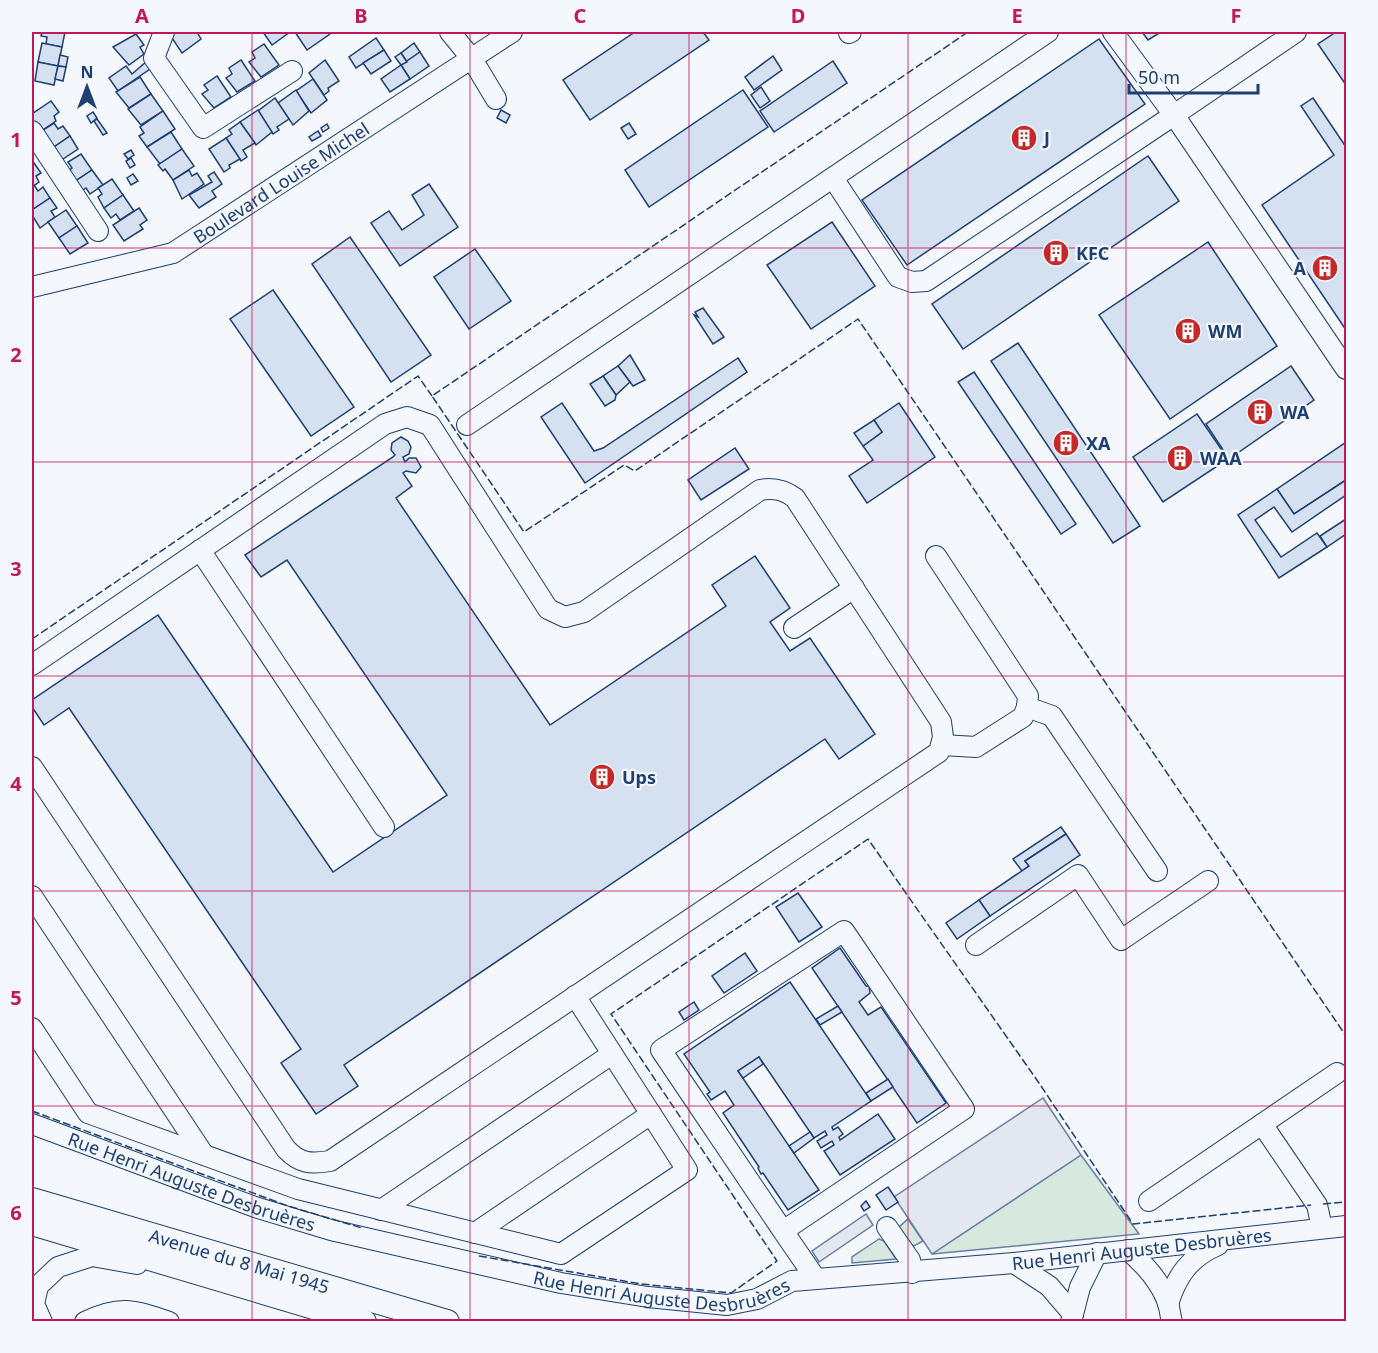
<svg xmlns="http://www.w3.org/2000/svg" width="1378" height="1353" viewBox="0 0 1378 1353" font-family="'Noto Sans',sans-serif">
<rect width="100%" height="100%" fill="#f4f7fb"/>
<g fill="#d7e8df" stroke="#687fa3" stroke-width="1.5">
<path d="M1081,1155L1139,1234L932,1254Z"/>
<path d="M908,1219L923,1241L914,1246L910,1244L899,1227Z"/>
<path d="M879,1239L884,1241L896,1259L852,1263V1257Z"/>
</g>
<g fill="#e3e8f0" stroke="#687fa3" stroke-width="1.5">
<path d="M1043,1098L1081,1155L932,1254L894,1197Z"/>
<path d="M866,1214L873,1225L819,1262L812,1251Z"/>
</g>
<g fill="#d5e0f0" stroke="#1d3f73" stroke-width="1.5">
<path d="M42,32H65L62,47L46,44L47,37L41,36Z"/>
<path d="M174,32H197L201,39L182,53L170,35Z"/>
<path d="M263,32H290L272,45Z"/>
<path d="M295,32H329L330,34L307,50Z"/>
<path d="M635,32H703L709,40L590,120L563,80Z"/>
<path d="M1142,32H1161L1148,40Z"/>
<path d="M1336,32H1346V85L1318,44Z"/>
<path d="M136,34L144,45L140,47L144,54L129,65L113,47Z"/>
<path d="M376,38L384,50L356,68L349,57Z"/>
<path d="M1099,39L1145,104L907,265L862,200Z"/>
<path d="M42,43L62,47L58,66L38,62Z"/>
<path d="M414,43L420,52L407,62L401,53Z"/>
<path d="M264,44L279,65L261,77L249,62L255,58L252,52Z"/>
<path d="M384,50L391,61L371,74L363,63Z"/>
<path d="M420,52L429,66L410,79L401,65Z"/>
<path d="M401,53L407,62L401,65L395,57Z"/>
<path d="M60,55L68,57L66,67L58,66Z"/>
<path d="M773,56L782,70L754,90L745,77Z"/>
<path d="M241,60L255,81L237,92L226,78L232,74L229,68Z"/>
<path d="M325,60L339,81L328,88L329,91L324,95L309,73Z"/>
<path d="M833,61L847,83L774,132L760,111Z"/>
<path d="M38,62L58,66L54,85L35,81Z"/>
<path d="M146,62L150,69L118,91L109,78L126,66L132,74Z"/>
<path d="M401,65L410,79L390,92L381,79Z"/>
<path d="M58,66L66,67L63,81L55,79Z"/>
<path d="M217,76L231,97L214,108L202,94L208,90L204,85Z"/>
<path d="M140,77L151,94L129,108L116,92Z"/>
<path d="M313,79L327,100L311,113L296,91Z"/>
<path d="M761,87L770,101L760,108L751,95Z"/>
<path d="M296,90L309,111L293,125L278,103Z"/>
<path d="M743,90L768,127L649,207L625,170Z"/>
<path d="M151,94L163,111L141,125L128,109Z"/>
<path d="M275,98L289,119L277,127L279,130L273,134L258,111Z"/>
<path d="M1313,98L1346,147V330L1262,205L1334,155L1301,106Z"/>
<path d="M51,101L59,112L54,116L56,121L40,132L32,120V114Z"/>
<path d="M258,110L272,132L256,145L240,122Z"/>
<path d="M501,110L510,115L506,123L497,118Z"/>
<path d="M163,111L175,129L147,147L139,136L144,133L140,127Z"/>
<path d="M93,112L97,118L91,123L87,116Z"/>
<path d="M97,119L107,133L103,135L94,121Z"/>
<path d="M240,122L255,143L243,150L247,157L241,161L226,138L232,134L229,130Z"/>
<path d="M54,123L58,129L63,126L70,136L51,149L40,132Z"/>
<path d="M629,123L636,134L628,139L621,128Z"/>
<path d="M327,124L329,128L323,132L321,128Z"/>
<path d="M318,131L321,136L312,141L309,137Z"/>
<path d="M171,132L182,149L160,164L147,147Z"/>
<path d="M70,136L78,149L60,161L51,149Z"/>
<path d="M226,138L240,159L229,165L230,168L224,172L209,149Z"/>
<path d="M182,149L194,166L173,180L165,169L163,171L158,165Z"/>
<path d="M131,150L134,155L128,159L124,154Z"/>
<path d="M81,154L92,170L74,182L67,172L72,168L68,162Z"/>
<path d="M1148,156L1179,201L963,349L932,304Z"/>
<path d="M131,158L135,165L130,168L126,161Z"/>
<path d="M34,163L41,173L36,176L39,182L32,187V164Z"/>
<path d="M92,170L103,185L90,194L86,188L80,192L74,182Z"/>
<path d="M189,170L192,176L197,173L204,184L182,199L173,180Z"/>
<path d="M214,172L222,184L212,191L216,197L199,208L189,195L212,182L208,176Z"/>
<path d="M133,174L138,181L131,185L127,178Z"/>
<path d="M112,179L123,195L104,208L98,197L102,194L98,188Z"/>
<path d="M429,184L458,227L400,266L371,223L389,211L402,230L424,215L412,195Z"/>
<path d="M34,185L38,191L43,187L50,198L32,210V187Z"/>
<path d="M123,195L134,211L120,220L116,214L111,218L104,208Z"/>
<path d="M50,198L57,208L51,211L55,217L40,228L32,215V210Z"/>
<path d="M139,208L147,220L140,225L143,229L124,241L113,225Z"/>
<path d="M66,210L77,226L59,238L48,222Z"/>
<path d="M832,222L875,286L811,329L767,265Z"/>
<path d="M77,226L88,243L70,254L59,238Z"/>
<path d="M350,237L431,355L391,382L312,264Z"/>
<path d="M1208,242L1277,346L1170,419L1099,315Z"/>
<path d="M475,249L511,301L469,329L434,277Z"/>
<path d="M273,290L354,407L311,436L230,319Z"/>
<path d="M703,308L724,337L713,344L694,315L698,317L695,312Z"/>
<path d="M1018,343L1140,526L1113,543L991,361Z"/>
<path d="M630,355L645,380L633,386L618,366Z"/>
<path d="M738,358L747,372L585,483L541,417L562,403L594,451L603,448Z"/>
<path d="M618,366L630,382L616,395L603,376Z"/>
<path d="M1291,366L1314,400L1229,459L1206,424Z"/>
<path d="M974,372L1076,524L1061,534L958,382Z"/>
<path d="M603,376L616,395L615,400L605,406L590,384Z"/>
<path d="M899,403L935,457L867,503L849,476L873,460L863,446L882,432L874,420Z"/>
<path d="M1197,414L1228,459L1163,502L1133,457Z"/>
<path d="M874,420L882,432L863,446L854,433Z"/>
<path d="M401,437L408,441L411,447L409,454L403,457L405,462L409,458H416L421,467L416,473L406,471L403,473L412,486L396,498L550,725L726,606L712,585L755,556L790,608L770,622L790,651L810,638L875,734L839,759L825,739L344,1065L358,1086L316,1114L281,1063L301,1049L69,708L44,725L32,707V700L158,615L333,872L447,795L287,560L261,577L245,555L393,457L395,455L391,450L392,443Z"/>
<path d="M1345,443L1346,480L1294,514L1277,489Z"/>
<path d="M735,448L749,469L701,500L688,480Z"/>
<path d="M1346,480V495L1292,532L1274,507L1255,520L1281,557L1317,533L1327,547L1279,578L1238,515L1277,489L1294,514Z"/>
<path d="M1346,519V534L1327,547L1320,536Z"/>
<path d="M1061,827L1066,834L1025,861L1029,866L1022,871L1013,859Z"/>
<path d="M1066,834L1080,855L990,916L979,900L1029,866L1025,861Z"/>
<path d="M798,893L822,927L799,942L776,907Z"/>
<path d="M979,900L990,916L957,939L946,923Z"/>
<path d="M840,948L866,986H869L870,993L859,1002L868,1015L881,1007L946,1103L917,1123L812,968Z"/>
<path d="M745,953L757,971L724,993L712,976Z"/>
<path d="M790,982L871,1101L832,1127L833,1130L838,1127L843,1134L839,1137L840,1140L878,1114L895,1139L840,1175L824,1151L834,1145L832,1141L821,1148L817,1141L827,1135L825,1131L814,1138L759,1057L738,1071L819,1190L788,1210L763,1173L761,1174L758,1168L759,1167L723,1113L734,1105L725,1091L711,1100L707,1094L710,1092L684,1054Z"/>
<path d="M694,1002L699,1010L684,1020L679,1012Z"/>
<path d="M838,1006L842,1012L820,1025L816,1019Z"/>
<path d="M759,1057L763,1064L743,1078L738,1071Z"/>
<path d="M888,1079L893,1087L871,1101L866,1093Z"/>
<path d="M810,1132L814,1138L794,1153L789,1146Z"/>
<path d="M888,1187L898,1202L886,1210L876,1195Z"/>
<path d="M866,1201L870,1207L864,1211L861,1206Z"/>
</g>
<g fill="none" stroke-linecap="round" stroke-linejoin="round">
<defs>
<g id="minor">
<path d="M164,32L154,58L203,128L292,71"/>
<path d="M450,32L472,59L496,99"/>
<path d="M1296,32L1174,115L1346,369"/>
<path d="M849,33L851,32"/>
<path d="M32,131L98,231"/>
<path d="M833,178L898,277L912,282L926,281L1174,115L1113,32"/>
<path id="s1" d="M32,287L173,253L512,32"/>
<path d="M467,425L1048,32"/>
<path d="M200,550L384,827"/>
<path d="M936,556L1028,696L1027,707L1023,717L976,747L942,745"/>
<path d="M794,628L854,588"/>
<path d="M32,665L385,424L407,417L430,425L548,609L565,617L584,612L760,490C774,487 784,490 795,498L941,722L943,737L939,752L330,1161C311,1164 300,1164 286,1149L32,767"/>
<path d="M1027,707L1052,716L1157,871"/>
<path d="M32,896L204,1155"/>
<path d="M976,945L1078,875L1121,940L1208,881"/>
<path d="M32,1028L88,1113L298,1189L561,1254L687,1170L575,996"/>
<path id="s2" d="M32,1124L255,1207L331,1230L561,1283L648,1297L727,1305L757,1299L792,1281L1014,1263L1346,1226"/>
<path d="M1262,1124L1317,1205L1322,1228"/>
<path d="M1149,1201L1337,1073"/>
<path d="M381,1210L612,1054"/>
<path d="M887,1227L910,1260L912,1273"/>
<path d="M783,1231L661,1050L844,931L964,1109L783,1231L816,1279"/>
<path d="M475,1233L651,1114"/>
<path d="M1128,1250C1145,1265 1160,1281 1168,1303C1170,1309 1170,1315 1172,1322"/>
<path d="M1014,1263L1049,1286L1073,1314"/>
<path d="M1168,1304C1177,1275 1190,1257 1218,1245"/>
<path d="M42,1322L34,1304L38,1286L58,1267L92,1256L137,1264"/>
<path d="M85,1322C120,1305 134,1310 169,1322"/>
<path d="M1071,1322L1080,1287L1097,1253"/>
</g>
<g id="major">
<path id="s3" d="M32,1200L447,1322"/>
<path d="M32,1223L364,1322"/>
</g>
</defs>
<use href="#minor" stroke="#1d3f73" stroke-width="22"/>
<use href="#major" stroke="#1d3f73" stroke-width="26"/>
<use href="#minor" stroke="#f4f7fb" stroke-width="20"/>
<use href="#major" stroke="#f4f7fb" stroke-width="24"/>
<g stroke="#1d3f73" stroke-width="1.5" stroke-dasharray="8 3" stroke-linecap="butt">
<path d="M968,32L432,396L524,532L624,465L635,471L858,319L1346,1036"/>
<path d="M32,639L418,376L432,396"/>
<path d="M32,1111L288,1206L362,1228"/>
<path d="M1323,1204L1346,1202"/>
<path d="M479,1256L641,1284L731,1293L777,1261L611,1014L868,839L1039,1083L1133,1224L1311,1205"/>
</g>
</g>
<path fill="none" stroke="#c2185b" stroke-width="1.5" stroke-opacity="0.55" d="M252,32V1322M470,32V1322M689,32V1322M908,32V1322M1126,32V1322M32,248H1346M32,462H1346M32,676H1346M32,891H1346M32,1106H1346"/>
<defs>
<symbol id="building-disc" viewBox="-11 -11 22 22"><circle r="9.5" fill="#c62828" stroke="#f4f7fb"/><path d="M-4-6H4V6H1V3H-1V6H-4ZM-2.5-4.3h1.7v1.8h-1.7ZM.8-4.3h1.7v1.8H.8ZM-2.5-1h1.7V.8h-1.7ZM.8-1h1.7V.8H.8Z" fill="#fff"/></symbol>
</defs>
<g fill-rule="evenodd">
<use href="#building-disc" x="1009" y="123" width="30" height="30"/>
<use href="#building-disc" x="1041" y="238" width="30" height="30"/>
<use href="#building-disc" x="1310" y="253" width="30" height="30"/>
<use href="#building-disc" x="1173" y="316" width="30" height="30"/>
<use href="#building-disc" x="1245" y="397" width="30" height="30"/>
<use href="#building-disc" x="1051" y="428" width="30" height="30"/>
<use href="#building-disc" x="1165" y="443" width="30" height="30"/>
<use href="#building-disc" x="587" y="762" width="30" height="30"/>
</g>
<g text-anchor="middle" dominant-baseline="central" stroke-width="4.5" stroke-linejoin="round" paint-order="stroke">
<g font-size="18" font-weight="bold" fill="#1d3f73" stroke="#f4f7fb" text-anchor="start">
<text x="1044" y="138">J</text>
<text x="1076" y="253">KFC</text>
<text x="1306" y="268" text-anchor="end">A</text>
<text x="1208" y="331">WM</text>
<text x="1280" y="412">WA</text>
<text x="1086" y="443">XA</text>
<text x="1200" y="458">WAA</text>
<text x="622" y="777">Ups</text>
</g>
<g font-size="18" fill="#1d3f73" stroke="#f4f7fb">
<text stroke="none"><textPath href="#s1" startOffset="274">Boulevard Louise Michel</textPath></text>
<text stroke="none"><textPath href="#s2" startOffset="170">Rue Henri Auguste Desbruères</textPath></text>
<text stroke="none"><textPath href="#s2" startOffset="1142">Rue Henri Auguste Desbruères</textPath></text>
<text stroke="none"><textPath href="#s3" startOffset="216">Avenue du 8 Mai 1945</textPath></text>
<text stroke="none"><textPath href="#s2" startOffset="656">Rue Henri Auguste Desbruères</textPath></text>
</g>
</g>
<rect width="1378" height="1353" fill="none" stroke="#f4f7fb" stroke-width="66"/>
<g transform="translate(87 87)" stroke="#f4f7fb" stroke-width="4.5" paint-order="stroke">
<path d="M0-4.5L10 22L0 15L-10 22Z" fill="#1d3f73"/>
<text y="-9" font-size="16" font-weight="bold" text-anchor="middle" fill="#1d3f73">N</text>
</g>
<path d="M1129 84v9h129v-9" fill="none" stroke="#1d3f73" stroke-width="3"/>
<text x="1138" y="84" font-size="18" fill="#1d3f73" stroke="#f4f7fb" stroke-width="4.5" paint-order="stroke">50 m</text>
<rect x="33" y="33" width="1312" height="1287" fill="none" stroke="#c2185b" stroke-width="2"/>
<g font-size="20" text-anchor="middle" font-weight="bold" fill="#c2185b">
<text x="142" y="23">A</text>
<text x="361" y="23">B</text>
<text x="580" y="23">C</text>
<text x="798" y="23">D</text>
<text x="1017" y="23">E</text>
<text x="1236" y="23">F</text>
<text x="16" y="147">1</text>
<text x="16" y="362">2</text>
<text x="16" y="576">3</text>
<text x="16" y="791">4</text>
<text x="16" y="1005">5</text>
<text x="16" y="1220">6</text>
</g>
</svg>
